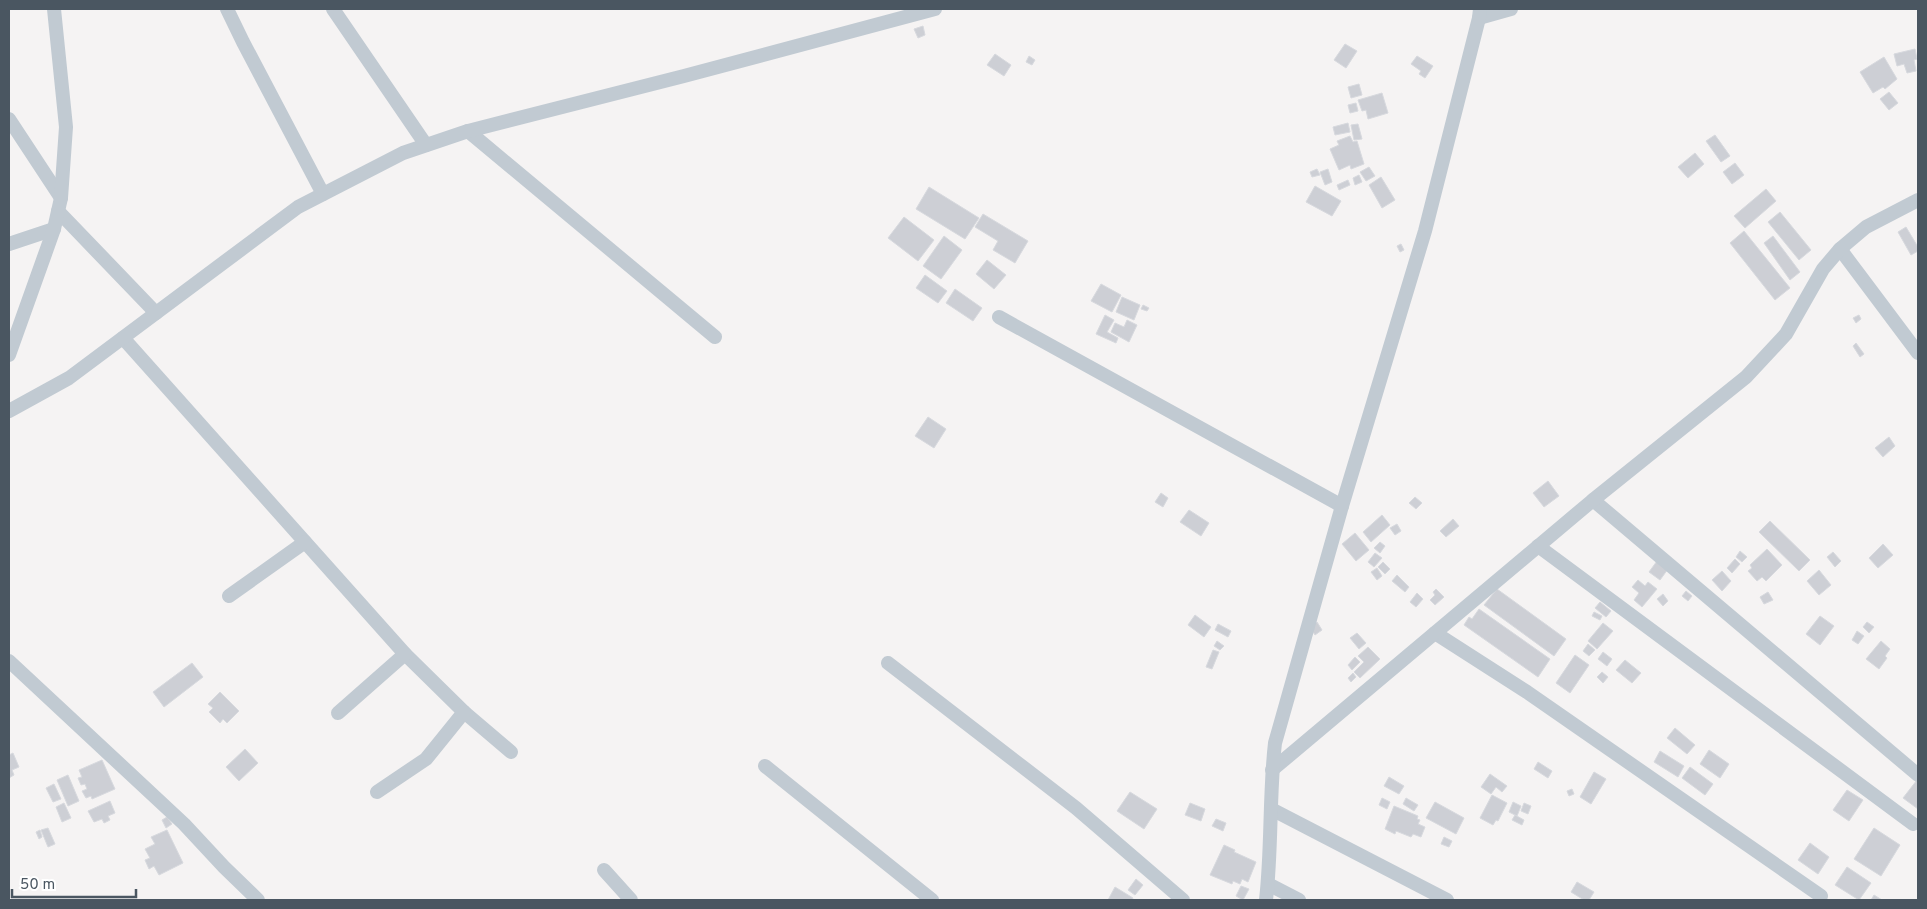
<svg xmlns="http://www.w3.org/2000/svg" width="1927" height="909" viewBox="0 0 1927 909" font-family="Overpass,sans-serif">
<rect width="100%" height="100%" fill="#f5f3f3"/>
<g fill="#cdcfd5" stroke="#d7d9de">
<path d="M923,26L925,35L918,38L914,29Z"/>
<path d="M1345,44L1357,51L1346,68L1334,60Z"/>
<path d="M1915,49L1917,59L1914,60L1916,71L1907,73L1904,64L1897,66L1894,54Z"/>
<path d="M995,54L1011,65L1004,76L987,65Z"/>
<path d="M1029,56L1035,60L1032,65L1026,62Z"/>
<path d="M1417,56L1433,66L1425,78L1419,74L1421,71L1411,64Z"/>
<path d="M1884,57L1897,79L1885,89L1883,87L1873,93L1860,72Z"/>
<path d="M1359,84L1362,95L1351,98L1348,87Z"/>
<path d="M1889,92L1898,103L1889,110L1880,99Z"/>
<path d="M1382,93L1388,113L1368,119L1366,110L1362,111L1358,100Z"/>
<path d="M1356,103L1358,111L1350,113L1348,105Z"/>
<path d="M1348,123L1350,132L1335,135L1333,127Z"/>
<path d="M1358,124L1362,139L1354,140L1351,125Z"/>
<path d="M1715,135L1730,156L1721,162L1706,141Z"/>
<path d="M1350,136L1353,142L1357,141L1364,164L1351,169L1350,165L1339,170L1330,149L1339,145L1337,141Z"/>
<path d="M1695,153L1704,164L1688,178L1678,167Z"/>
<path d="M1735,163L1744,175L1732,184L1723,172Z"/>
<path d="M1369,167L1375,176L1366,181L1360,172Z"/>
<path d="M1317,169L1320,175L1312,177L1310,172Z"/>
<path d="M1328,169L1332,182L1325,185L1320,172Z"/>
<path d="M1359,175L1362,182L1355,185L1353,178Z"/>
<path d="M1381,177L1395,200L1382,208L1369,185Z"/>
<path d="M1348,180L1350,185L1339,190L1337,185Z"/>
<path d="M1315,186L1341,201L1332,216L1306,202Z"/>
<path d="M929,187L979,218L965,239L916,209Z"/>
<path d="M1766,189L1776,201L1745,228L1734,216Z"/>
<path d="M1780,212L1811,250L1799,260L1768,222Z"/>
<path d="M983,214L1028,241L1015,263L993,250L998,241L975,227Z"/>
<path d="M904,217L934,240L918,261L888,238Z"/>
<path d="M1906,227L1918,247V251L1911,255L1898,232Z"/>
<path d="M1744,231L1790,288L1775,300L1730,243Z"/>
<path d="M944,236L962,250L941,279L923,266Z"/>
<path d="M1773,236L1800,272L1790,280L1764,243Z"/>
<path d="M1401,244L1404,250L1400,252L1397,246Z"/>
<path d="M987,260L1006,275L994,289L976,274Z"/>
<path d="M925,275L947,291L938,303L916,288Z"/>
<path d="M1101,284L1121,295L1112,312L1091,301Z"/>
<path d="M955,289L982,308L973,321L946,303Z"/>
<path d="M1122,297L1140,305L1134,320L1116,312Z"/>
<path d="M1143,305L1149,308L1147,311L1141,309Z"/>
<path d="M1105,315L1114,320L1107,332L1118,338L1116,343L1096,334Z"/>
<path d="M1859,315L1861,319L1856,323L1853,318Z"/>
<path d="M1127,320L1137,325L1129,342L1111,332L1115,323L1124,327Z"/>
<path d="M1856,343L1864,354L1860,357L1853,346Z"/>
<path d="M928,417L946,429L934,448L915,436Z"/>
<path d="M1889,437L1895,446L1883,457L1875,448Z"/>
<path d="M1548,481L1559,496L1544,507L1533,493Z"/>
<path d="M1161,493L1168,498L1163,507L1155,502Z"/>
<path d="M1415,497L1422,503L1416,509L1409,503Z"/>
<path d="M1189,510L1209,523L1201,536L1180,522Z"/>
<path d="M1382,515L1390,525L1371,542L1363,532Z"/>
<path d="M1453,519L1459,526L1446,537L1440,531Z"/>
<path d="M1770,521L1810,560L1799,571L1759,532Z"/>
<path d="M1397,524L1401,531L1395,535L1390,528Z"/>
<path d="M1355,533L1369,550L1356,561L1342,544Z"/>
<path d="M1380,542L1385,546L1380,553L1374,548Z"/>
<path d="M1883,544L1893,555L1878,568L1869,558Z"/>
<path d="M1767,549L1782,565L1766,581L1762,577L1757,581L1748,571L1752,568L1750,565Z"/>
<path d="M1740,551L1747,557L1742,562L1736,557Z"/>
<path d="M1833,552L1841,561L1835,567L1827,557Z"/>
<path d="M1375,553L1382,558L1374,567L1368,562Z"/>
<path d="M1735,559L1740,564L1732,573L1727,568Z"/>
<path d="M1657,561L1668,569L1660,580L1649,572Z"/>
<path d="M1383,562L1390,569L1385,574L1378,567Z"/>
<path d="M1377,568L1382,576L1377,580L1371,572Z"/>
<path d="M1819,570L1831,585L1819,595L1807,581Z"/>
<path d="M1722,571L1731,581L1722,591L1712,580Z"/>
<path d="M1397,575L1409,587L1405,592L1392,581Z"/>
<path d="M1638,580L1645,586L1648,582L1657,589L1642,607L1634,600L1639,593L1632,587Z"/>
<path d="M1436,589L1444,597L1435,605L1430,600L1435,595L1433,592Z"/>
<path d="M1497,589L1566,639L1554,656L1484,605Z"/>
<path d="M1686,591L1692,596L1688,601L1682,596Z"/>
<path d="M1768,592L1773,600L1764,604L1760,597Z"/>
<path d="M1417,593L1423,599L1416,607L1410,602Z"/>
<path d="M1663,594L1668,601L1663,606L1657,599Z"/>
<path d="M1600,602L1611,611L1606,617L1595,608Z"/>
<path d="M1479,609L1550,659L1538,677L1464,625L1469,617L1472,619Z"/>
<path d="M1594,612L1602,616L1600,620L1592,616Z"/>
<path d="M1195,615L1211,627L1204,637L1188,625Z"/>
<path d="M1820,616L1834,626L1820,645L1806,634Z"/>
<path d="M1317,622L1322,630L1315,635L1310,627Z"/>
<path d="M1867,622L1874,627L1869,633L1863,627Z"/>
<path d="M1603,623L1613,631L1597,649L1588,641Z"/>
<path d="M1218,624L1231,631L1228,637L1215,630Z"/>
<path d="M1857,631L1864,636L1858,644L1852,640Z"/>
<path d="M1357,633L1366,643L1359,649L1350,638Z"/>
<path d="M1217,641L1224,646L1220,650L1214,646Z"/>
<path d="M1881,641L1890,649L1885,656L1887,658L1879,669L1866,659Z"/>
<path d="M1588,644L1595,650L1589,656L1583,651Z"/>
<path d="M1368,647L1380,659L1360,678L1354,672L1364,662L1358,656Z"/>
<path d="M1213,650L1219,652L1212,669L1206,667Z"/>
<path d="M1603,652L1612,659L1607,666L1598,659Z"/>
<path d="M1575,655L1589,665L1570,693L1556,683Z"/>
<path d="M1355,657L1360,662L1352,670L1348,665Z"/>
<path d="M1625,660L1641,673L1632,683L1616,670Z"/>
<path d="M192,663L203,677L164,707L153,692Z"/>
<path d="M1602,672L1608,677L1603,683L1597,677Z"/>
<path d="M1353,673L1356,677L1351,682L1348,678Z"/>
<path d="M220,692L239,711L227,723L223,719L220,723L209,712L213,708L208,704Z"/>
<path d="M1675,728L1695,745L1687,754L1667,738Z"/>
<path d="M245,749L258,763L239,781L226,767Z"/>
<path d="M1709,750L1729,764L1720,778L1700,764Z"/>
<path d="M1660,751L1684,766L1678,777L1654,762Z"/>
<path d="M13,753L19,767L12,770L14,775L9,778V755Z"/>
<path d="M102,760L115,789L92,799L91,796L86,798L82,791L87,789L85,784L81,785L78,778L82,777L79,770Z"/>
<path d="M1538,762L1552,771L1548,778L1534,769Z"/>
<path d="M1690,767L1713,784L1705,795L1682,778Z"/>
<path d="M1594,772L1606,779L1591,804L1580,797Z"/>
<path d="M1490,774L1507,786L1502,792L1496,787L1491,794L1481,787Z"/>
<path d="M68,775L79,801L68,806L57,780Z"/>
<path d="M1389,777L1404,786L1399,794L1384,786Z"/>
<path d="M1917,780L1918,781V809L1903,798Z"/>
<path d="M54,784L61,799L53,802L46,788Z"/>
<path d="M1572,789L1574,794L1569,796L1567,791Z"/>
<path d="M1847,790L1863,800L1849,821L1833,810Z"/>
<path d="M1130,792L1157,809L1144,829L1117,811Z"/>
<path d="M1492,795L1507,803L1498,821L1496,820L1493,825L1480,818Z"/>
<path d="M1382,798L1390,802L1387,809L1379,805Z"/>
<path d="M1406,798L1418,805L1414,811L1403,804Z"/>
<path d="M110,801L115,813L108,816L110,820L104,823L102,819L94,822L88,811Z"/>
<path d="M1435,802L1464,818L1456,834L1426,818Z"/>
<path d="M1513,802L1521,806L1517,816L1509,812Z"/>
<path d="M64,803L71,818L62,822L56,807Z"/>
<path d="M1190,803L1205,809L1201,821L1185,815Z"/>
<path d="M1524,803L1531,806L1528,814L1521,811Z"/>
<path d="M1394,806L1418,816L1417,819L1420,820L1418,824L1425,827L1421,837L1413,834L1411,837L1396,831L1395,834L1385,829Z"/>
<path d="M1515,815L1524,820L1522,825L1512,820Z"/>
<path d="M167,817L172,824L166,828L162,820Z"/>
<path d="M1216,819L1226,823L1223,831L1212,826Z"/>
<path d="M48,828L55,844L48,847L41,830Z"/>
<path d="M1874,828L1900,845L1881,876L1854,859Z"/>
<path d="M40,830L42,837L39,839L36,832Z"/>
<path d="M167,830L183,863L159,875L154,866L149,869L145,860L150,858L145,849L155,844L151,837Z"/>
<path d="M1444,837L1452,841L1449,847L1441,844Z"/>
<path d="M1810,843L1829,857L1818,874L1798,860Z"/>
<path d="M1224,845L1235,850L1234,852L1256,862L1248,882L1242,879L1240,884L1233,881L1232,884L1210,875Z"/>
<path d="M1847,867L1871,883L1859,900L1835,885Z"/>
<path d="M1136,879L1143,885L1135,895L1128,890Z"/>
<path d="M1577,882L1594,892L1589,900H1584L1571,892Z"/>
<path d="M1241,886L1249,889L1243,900L1236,896Z"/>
<path d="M1115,887L1133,898L1132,900H1108Z"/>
<path d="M1874,895L1882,900H1871Z"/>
</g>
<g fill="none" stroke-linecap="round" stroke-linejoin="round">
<g stroke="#c1cad2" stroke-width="14">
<path d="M227,9L243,42L323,194"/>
<path d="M333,9L426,145"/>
<path d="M1479,18L1511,9"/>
<path d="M9,119L61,198"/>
<path d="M468,131L715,337"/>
<path d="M58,211L156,313"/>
<path d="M9,244L54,229"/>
<path d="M1840,249L1918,353"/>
<path d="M999,317L1342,506"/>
<path d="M123,338L405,654L464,712L511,752"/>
<path d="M9,355L54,229L61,198L66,127L54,9"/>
<path d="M9,411L69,378L298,207L403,153L468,131L684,76L935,9"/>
<path d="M1593,500L1918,775"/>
<path d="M1538,546L1913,824"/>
<path d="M229,596L305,542"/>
<path d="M1435,633L1527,692L1821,896"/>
<path d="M9,661L184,824L224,867L258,900"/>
<path d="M888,663L1076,808L1183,900"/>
<path d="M338,713L405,654"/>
<path d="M765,766L932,900"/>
<path d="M1272,770L1593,500L1746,377L1786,334L1823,269L1840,249L1866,227L1918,200"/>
<path d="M377,792L426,759L464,712"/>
<path d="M1271,809L1447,900"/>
<path d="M604,870L631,900"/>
<path d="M1268,884L1299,900"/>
<path d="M1266,900C1272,848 1269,795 1275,743L1342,506L1425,231L1479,18L1480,9"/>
</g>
</g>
<rect width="1927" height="909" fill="none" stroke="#4a5661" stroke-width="20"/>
<path d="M12 889v8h124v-8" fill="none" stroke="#4a5661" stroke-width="2.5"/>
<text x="20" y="889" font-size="15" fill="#4a5661" stroke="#ffffff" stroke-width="4" paint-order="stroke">50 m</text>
</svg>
